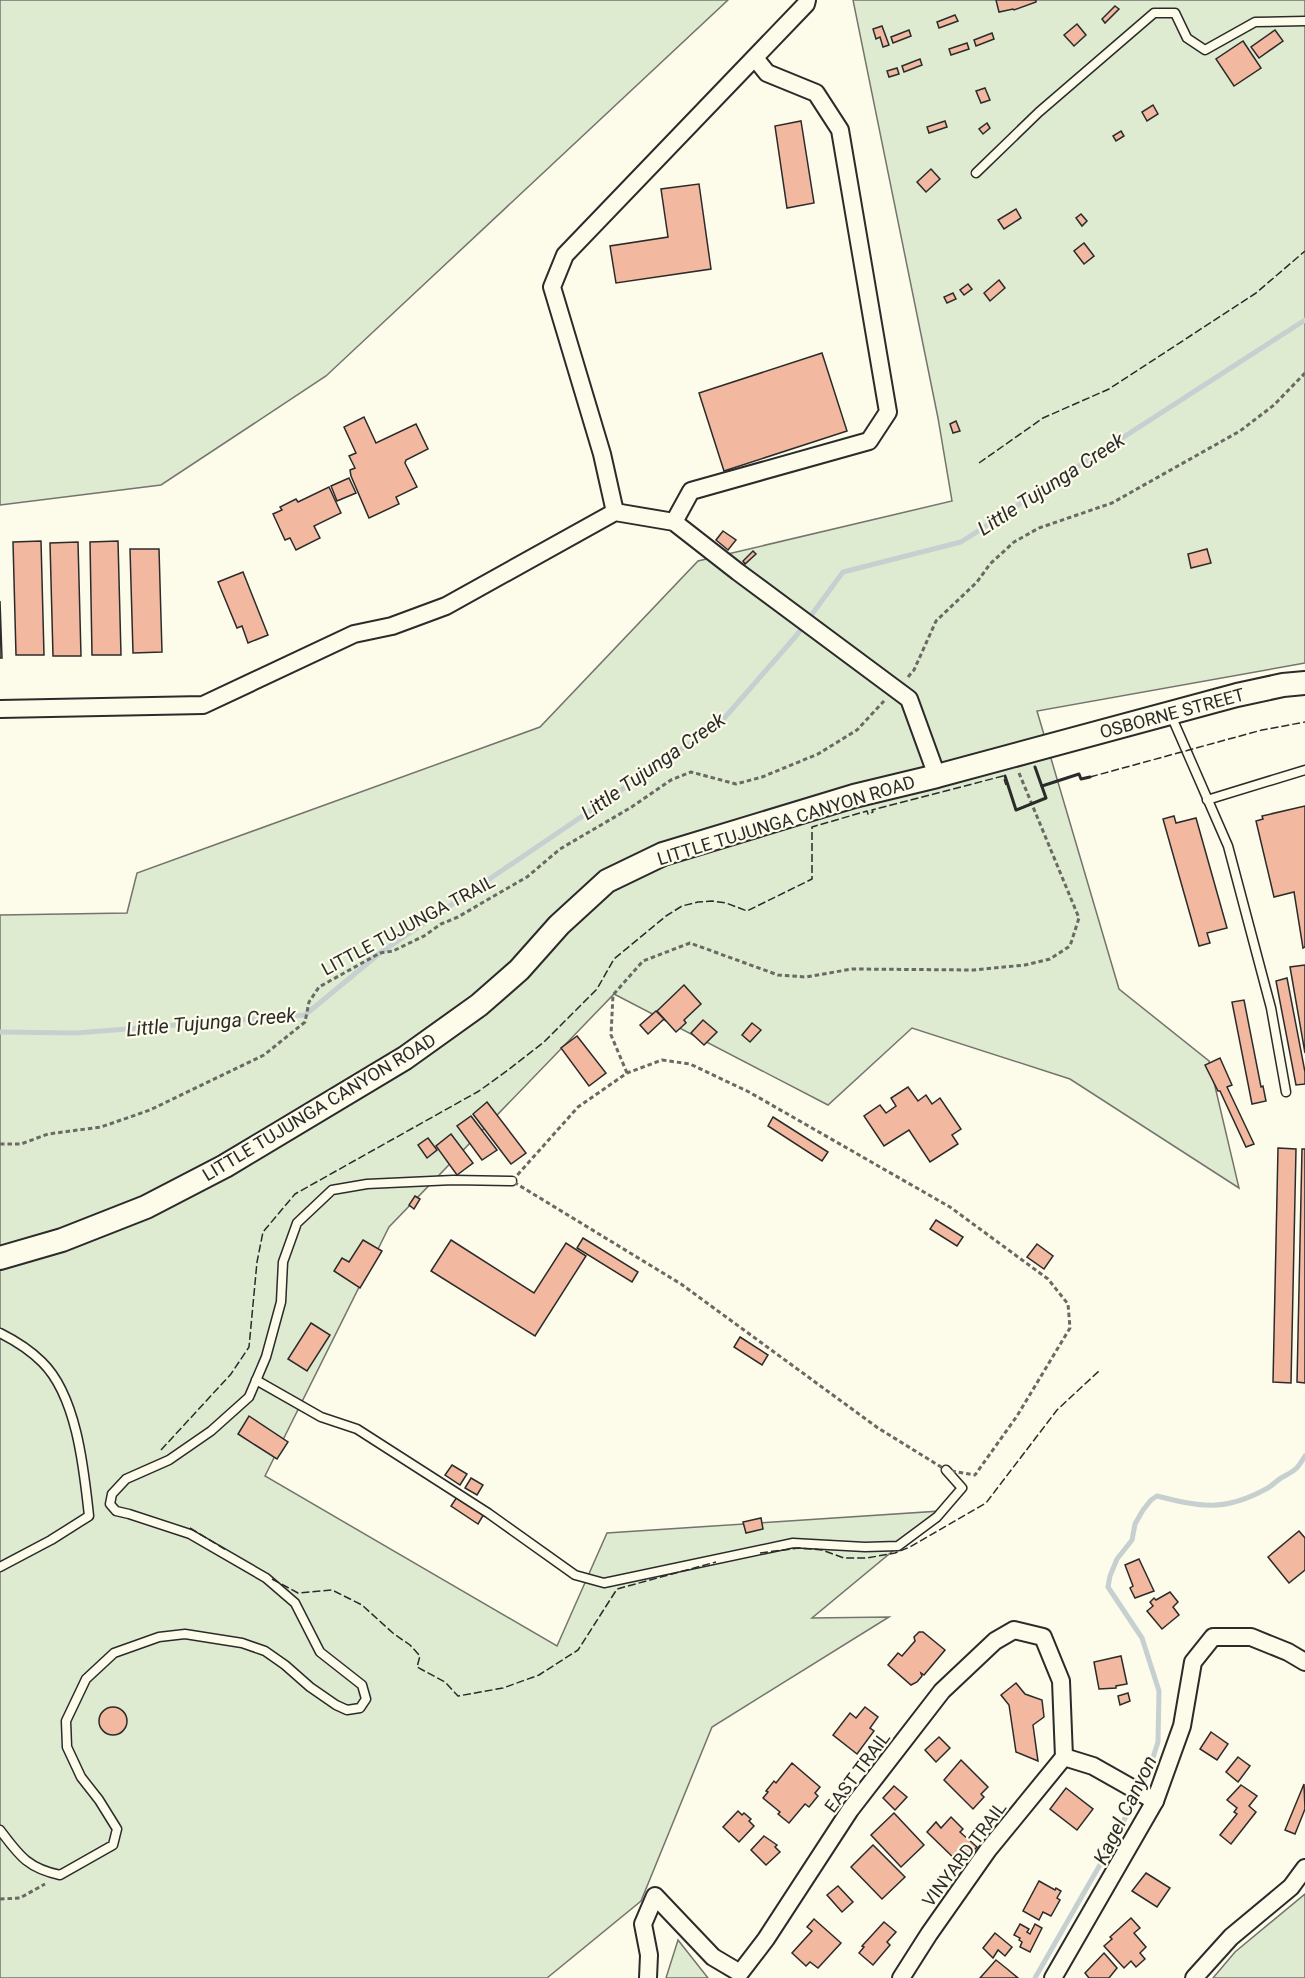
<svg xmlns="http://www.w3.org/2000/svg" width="1305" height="1978" viewBox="0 0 1305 1978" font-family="Roboto,sans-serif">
<rect width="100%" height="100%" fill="#fdfbea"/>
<g fill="#deebd1" stroke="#74746e" stroke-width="1.5">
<path d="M0,0H728L326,376L161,485L0,505Z"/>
<path d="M853,0H1305V663L1037,711L1119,989L1209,1061L1239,1188L1070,1079L912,1028L828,1105L614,994L389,1227L265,1476L557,1646L607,1533L941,1511L812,1618L889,1617L712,1727L641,1901L547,1978H0V915L127,913L137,873L540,727L698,561L952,501L938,418Z"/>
<path d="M1305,1894V1978H1213L1235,1952Z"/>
<path d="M678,1940L708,1978H666Z"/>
</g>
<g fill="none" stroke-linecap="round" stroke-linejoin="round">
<g stroke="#c7d0d0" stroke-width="5">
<path d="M0,1032L76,1033L305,1015L380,953L720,723L796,636L843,572L961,542L1305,320"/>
<path d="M1035,1978L1101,1863L1132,1805L1148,1773L1158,1742L1159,1691L1142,1638L1108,1587L1110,1576L1117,1559L1132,1540L1135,1524L1143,1510L1151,1500L1157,1496C1201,1507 1224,1512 1266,1489C1272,1486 1276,1481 1281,1478C1295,1470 1296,1471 1305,1456"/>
</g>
</g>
<g fill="#f2b8a0" stroke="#2b2b2b" stroke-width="1.5">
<path d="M996,0H1036V2L1014,10L1013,9L999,12Z"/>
<path d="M1115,6L1119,9L1105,23L1102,19Z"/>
<path d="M955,15L958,21L939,28L937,22Z"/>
<path d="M1077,24L1086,35L1074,46L1064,35Z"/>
<path d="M882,26L889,45L883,47L880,37L876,39L873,29Z"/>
<path d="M909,30L911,36L893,43L891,37Z"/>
<path d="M1275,30L1283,41L1259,58L1251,47Z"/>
<path d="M992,33L994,39L976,46L974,40Z"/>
<path d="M1243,41L1261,68L1234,86L1216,59Z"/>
<path d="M967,43L969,49L951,55L949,49Z"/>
<path d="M920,59L922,65L904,72L902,66Z"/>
<path d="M897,68L899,74L889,77L887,71Z"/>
<path d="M985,88L990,100L981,103L976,91Z"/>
<path d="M1153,105L1158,114L1147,121L1142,112Z"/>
<path d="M801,121L814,203L787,208L775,126Z"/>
<path d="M945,121L947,127L929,133L927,127Z"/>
<path d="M987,123L990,128L983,134L979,129Z"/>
<path d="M1121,131L1124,136L1116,141L1113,136Z"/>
<path d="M931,169L940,179L926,192L917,182Z"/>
<path d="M699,184L711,269L616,283L610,246L668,237L661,189Z"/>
<path d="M1016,209L1021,218L1004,229L998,220Z"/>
<path d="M1081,214L1087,221L1082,226L1076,218Z"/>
<path d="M1084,243L1094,256L1084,264L1074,251Z"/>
<path d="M999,280L1005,288L990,301L984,293Z"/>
<path d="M968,284L972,289L964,295L960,290Z"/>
<path d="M953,293L956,299L947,303L944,297Z"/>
<path d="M822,353L847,431L724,471L699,393Z"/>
<path d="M364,417L376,443L416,424L428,449L406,460L405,463L417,487L396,497L399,504L369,518L351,476L350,470L355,468L349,456L356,453L344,427Z"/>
<path d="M956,421L960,431L953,433L950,424Z"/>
<path d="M349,478L356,493L337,501L331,486Z"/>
<path d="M329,487L341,513L314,526L320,538L296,550L290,538L285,540L273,514L282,510L280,507L296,499L298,502Z"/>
<path d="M723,531L736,540L728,550L716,540Z"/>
<path d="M41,541L44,655H16L13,542Z"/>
<path d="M118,541L121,655H92L90,542Z"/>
<path d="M78,542L81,656H53L50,543Z"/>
<path d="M130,549H159L162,652L133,653Z"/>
<path d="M1207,549L1211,563L1191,568L1188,554Z"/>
<path d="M753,551L756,554L745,564L743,561Z"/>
<path d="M243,572L268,635L248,643L242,626L237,628L218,582Z"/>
<path d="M0,601L2,658H0Z"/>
<path d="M1305,806V947L1303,948L1294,892L1274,897L1256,821L1263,819L1262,816Z"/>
<path d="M1174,816L1176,823L1196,818L1227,928L1207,933L1210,943L1199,946L1163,819Z"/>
<path d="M1305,965V1053L1290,967Z"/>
<path d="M1287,978L1305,1072V1084L1296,1085L1276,981Z"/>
<path d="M684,985L701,1004L684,1020L686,1023L676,1032L657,1011Z"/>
<path d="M1244,1000L1261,1087L1263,1086L1266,1101L1252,1104L1232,1002Z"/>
<path d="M656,1011L664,1019L648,1034L640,1025Z"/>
<path d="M703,1020L717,1032L704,1045L691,1033Z"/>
<path d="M752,1023L761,1030L750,1042L742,1035Z"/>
<path d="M577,1036L606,1073L589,1086L561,1048Z"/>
<path d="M1220,1058L1232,1085L1227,1087L1254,1144L1246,1147L1220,1091H1218L1205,1065Z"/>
<path d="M908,1087L918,1101L926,1095L932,1104L940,1098L961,1129L952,1135L958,1144L930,1162L909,1130L884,1146L864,1116L880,1105L886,1113L896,1106L891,1098Z"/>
<path d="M487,1102L526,1153L511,1164L473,1114Z"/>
<path d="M471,1116L497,1150L482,1160L457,1126Z"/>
<path d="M773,1117L828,1152L822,1161L768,1126Z"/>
<path d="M451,1134L473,1163L457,1175L436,1146Z"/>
<path d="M428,1138L437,1150L427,1158L418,1145Z"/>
<path d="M1278,1148L1296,1149L1291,1383L1273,1382Z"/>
<path d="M1302,1149H1305V1383L1297,1382Z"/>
<path d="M415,1196L420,1199L414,1209L409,1205Z"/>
<path d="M936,1220L963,1237L957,1246L930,1229Z"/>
<path d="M583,1238L638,1272L632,1282L577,1248Z"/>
<path d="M363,1240L382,1251L360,1288L334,1271L342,1258L349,1262Z"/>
<path d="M451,1240L534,1293L566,1243L586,1256L535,1336L431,1271Z"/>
<path d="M1037,1244L1053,1256L1044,1269L1027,1257Z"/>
<path d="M311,1323L330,1335L307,1371L288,1359Z"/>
<path d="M740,1337L768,1355L762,1365L734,1347Z"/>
<path d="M249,1416L288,1442L277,1459L238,1434Z"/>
<path d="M452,1465L467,1474L460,1485L445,1475Z"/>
<path d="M471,1478L483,1485L477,1495L465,1488Z"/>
<path d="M457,1497L484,1514L478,1524L451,1506Z"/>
<path d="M761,1518L763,1529L746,1533L743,1522Z"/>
<path d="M1299,1531L1305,1538V1570L1289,1583L1268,1557Z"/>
<path d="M1139,1559L1154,1591L1135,1598L1130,1588L1133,1586L1125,1565Z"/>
<path d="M1170,1592L1178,1602L1173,1607L1179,1615L1162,1629L1147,1611L1153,1606L1150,1602L1154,1598L1156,1600Z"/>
<path d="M919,1632H923L945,1650L924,1675L921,1673L922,1676L917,1682L911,1685L888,1665L898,1653L902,1656L915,1641L914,1637Z"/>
<path d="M1121,1656L1127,1684L1116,1686V1688L1099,1689L1094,1662Z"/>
<path d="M1016,1683L1025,1694L1042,1700L1044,1717L1033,1725L1038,1761L1016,1752L1009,1705L1001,1695Z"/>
<path d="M1128,1693L1130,1701L1120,1705L1118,1696Z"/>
<path d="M865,1707L878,1717L870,1728L874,1731L857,1754L833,1735L850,1713L856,1718Z"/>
<circle cx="113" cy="1721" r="14"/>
<path d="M1211,1732L1228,1744L1217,1760L1200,1749Z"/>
<path d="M939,1737L950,1748L936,1762L925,1750Z"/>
<path d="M1238,1757L1250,1766L1238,1782L1226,1772Z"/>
<path d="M961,1760L988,1787L981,1794L984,1797L973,1809L944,1780Z"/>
<path d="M792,1763L820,1787L815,1793L818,1796L809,1807L805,1804L789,1823L778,1814L780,1812L763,1798L768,1792L766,1791L774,1781L776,1783Z"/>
<path d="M1304,1784L1305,1809L1295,1834L1285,1830Z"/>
<path d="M1241,1785L1257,1796L1249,1806L1256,1812L1231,1844L1220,1835L1237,1814L1234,1812L1237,1808L1227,1800Z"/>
<path d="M894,1786L907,1797L895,1810L883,1798Z"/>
<path d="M1066,1788L1093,1809L1077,1830L1050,1809Z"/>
<path d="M738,1811L742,1815L744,1813L751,1819L749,1821L754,1826L739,1842L723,1827Z"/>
<path d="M894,1813L924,1845L901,1867L871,1835Z"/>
<path d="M951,1817L963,1829L960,1832L977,1847L960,1864L927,1832L936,1822L941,1828Z"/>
<path d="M764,1836L777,1845L775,1847L780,1852L766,1865L751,1850Z"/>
<path d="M873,1845L905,1877L882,1899L851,1867Z"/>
<path d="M1146,1873L1170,1888L1157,1907L1132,1891Z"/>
<path d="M1039,1881L1055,1890L1056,1888L1061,1891L1057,1898L1060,1900L1051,1916L1043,1912L1039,1920L1023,1911Z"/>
<path d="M838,1886L853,1902L842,1912L827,1895Z"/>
<path d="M1131,1918L1140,1928L1134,1933L1146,1947L1140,1953L1145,1959L1136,1967L1131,1961L1124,1968L1104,1946L1112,1939L1110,1937Z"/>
<path d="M814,1919L841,1943L818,1968L810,1962L806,1966L792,1953L812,1931L807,1927Z"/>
<path d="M884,1922L896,1932L887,1942L890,1945L873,1965L859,1953L864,1947L862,1946Z"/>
<path d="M1020,1924L1029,1929L1027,1932L1030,1934L1035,1924L1042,1928L1030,1952L1020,1947L1022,1942L1019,1940L1020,1938L1014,1935Z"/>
<path d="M995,1933L1012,1947L1005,1956L998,1950L993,1958L983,1948Z"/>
<path d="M1104,1953L1117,1968L1109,1978H1089L1085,1973Z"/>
<path d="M996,1960L1006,1968L1018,1978H980Z"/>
</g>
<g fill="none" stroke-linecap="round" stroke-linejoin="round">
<defs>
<g id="lane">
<path d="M976,173L1039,112L1154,13H1175L1187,38L1205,50L1255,22L1305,21"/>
<path d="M1170,713L1228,846L1271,1008L1286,1092"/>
<path d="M1207,800L1305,770"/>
<path d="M0,1333C16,1341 30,1350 42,1362C77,1396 84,1470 89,1516L51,1540L0,1567"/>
<path d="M256,1380L321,1417L357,1429L488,1513L575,1575L604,1583L793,1543L865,1547L898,1546L937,1517L962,1488L946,1470"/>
<path d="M0,1830C19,1855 27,1868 60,1875L113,1845L117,1829L99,1800L81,1777L67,1747L66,1721L86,1679L114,1653L159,1637L185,1634L242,1643L265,1651L285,1665L310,1687L336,1705L347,1710L360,1708L366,1699L362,1685L320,1652L295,1603L266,1578L190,1534L129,1514L116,1511L110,1504L112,1494L126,1479L169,1460L211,1431L249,1397L266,1357L281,1302L283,1262L297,1223L332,1190L367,1184L453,1180L512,1181"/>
</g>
<g id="street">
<path d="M615,512L602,454L552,287L565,255L806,4L807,0"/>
<path d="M674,522L691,491L869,441L888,412L840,130L816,93L767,73L755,58"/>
<path d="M0,709L203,705L354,634L392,626L446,606L615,512L674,522L738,572L909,699L937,776"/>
<path d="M1064,1757L1093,1766L1155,1801"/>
<path d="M648,1978L649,1955L643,1924L655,1896L713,1957L740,1973L766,1939L850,1810L942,1691L995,1641L1014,1630L1043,1637L1061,1681L1064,1757"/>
<path d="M901,1978L929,1934L988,1850L1064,1757"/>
<path d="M1053,1978L1155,1801L1182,1726L1193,1662L1213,1637H1251L1288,1652L1305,1662"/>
<path d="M1194,1978L1231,1937L1291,1887L1305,1868"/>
</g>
<path id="secondary" d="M0,1258L62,1240L146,1207L225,1166L405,1058L479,1005L519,970L559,925L607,881L663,854L854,796L937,776L1237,695L1283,685L1305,683"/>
</defs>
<use href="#lane" stroke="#2b2b2b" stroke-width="11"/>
<use href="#street" stroke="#2b2b2b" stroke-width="20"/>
<use href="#secondary" stroke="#2b2b2b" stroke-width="26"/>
<g stroke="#6a6964" stroke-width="3" stroke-dasharray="4.5 3" stroke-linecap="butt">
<path d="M908,677L914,670L936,621L977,582L990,564L1014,542L1039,528L1112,503L1240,431L1274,405L1305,373"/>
<path d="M662,1060L690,1064L749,1092L950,1207L1048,1279L1068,1304L1070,1328L1017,1416L975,1475L946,1470L878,1428L681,1284L512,1181L578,1107L627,1073Z"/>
<path d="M627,1073L611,1035L613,995L643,961L690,943L778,975L806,977L852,969L974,970L1025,965L1050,959L1070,946L1079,918L1019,773"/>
<path d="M0,1144H21L48,1134L101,1127L150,1110L264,1055L305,1022L309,1002L319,987L380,953L393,951L424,936L441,924L458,917L499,893L527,877L560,849L630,808L671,780L691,772L736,784L762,777L818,754L857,730L884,701"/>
<path d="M0,1899L20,1898L45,1884"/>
</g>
<use href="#lane" stroke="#fdfbea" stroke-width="8"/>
<use href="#street" stroke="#fdfbea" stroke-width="16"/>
<use href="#secondary" stroke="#fdfbea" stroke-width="22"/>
<g stroke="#2b2b2b" stroke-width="1.5" stroke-dasharray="8 3" stroke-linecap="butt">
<path d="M979,463L1043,418L1109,389L1256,293L1305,251"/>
<path d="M1090,777L1262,730L1305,722"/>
<path d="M161,1450L231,1374L249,1347L257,1262L263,1232L295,1194L479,1091L508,1070L544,1042L597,989L614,959L666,916L682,906L698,902L712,901L726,903L747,911L812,879V827L867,811L868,814L873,812L872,810L1003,776L1006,785"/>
<path d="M190,1528L226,1550"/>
<path d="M760,1553L799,1548L822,1550L844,1558H867L895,1553L910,1547L986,1503L1057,1410L1100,1370"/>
<path d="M272,1579L298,1593L332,1590L362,1605L394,1634L410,1645L420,1656L417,1667L445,1682L458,1696L503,1688L539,1675L578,1650L617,1589L716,1562"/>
</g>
<g stroke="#2b2b2b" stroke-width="3">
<path d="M1005,776L1016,810L1046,798L1035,767"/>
<path d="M1042,786L1079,774L1081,779L1090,777"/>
</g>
</g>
<g text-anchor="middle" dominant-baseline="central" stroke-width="4.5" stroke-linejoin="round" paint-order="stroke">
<g font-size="18" fill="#2b2b2b" stroke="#fdfbea">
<text transform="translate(1172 713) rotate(-15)">OSBORNE STREET</text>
<text transform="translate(786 820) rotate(-17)">LITTLE TUJUNGA CANYON ROAD</text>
<text transform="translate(408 925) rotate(-28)">LITTLE TUJUNGA TRAIL</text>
<text transform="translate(319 1107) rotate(-31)">LITTLE TUJUNGA CANYON ROAD</text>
<text transform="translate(857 1772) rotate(-53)">EAST TRAIL</text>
<text transform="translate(964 1854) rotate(-53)">VINYARD TRAIL</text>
</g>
<g font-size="20" font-style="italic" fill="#2b2b2b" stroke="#fdfbea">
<text transform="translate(1051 484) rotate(-33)">Little Tujunga Creek</text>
<text transform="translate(653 766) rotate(-35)">Little Tujunga Creek</text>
<text transform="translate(211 1022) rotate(-5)">Little Tujunga Creek</text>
<text transform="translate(1125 1810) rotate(-64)">Kagel Canyon</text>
</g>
</g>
</svg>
